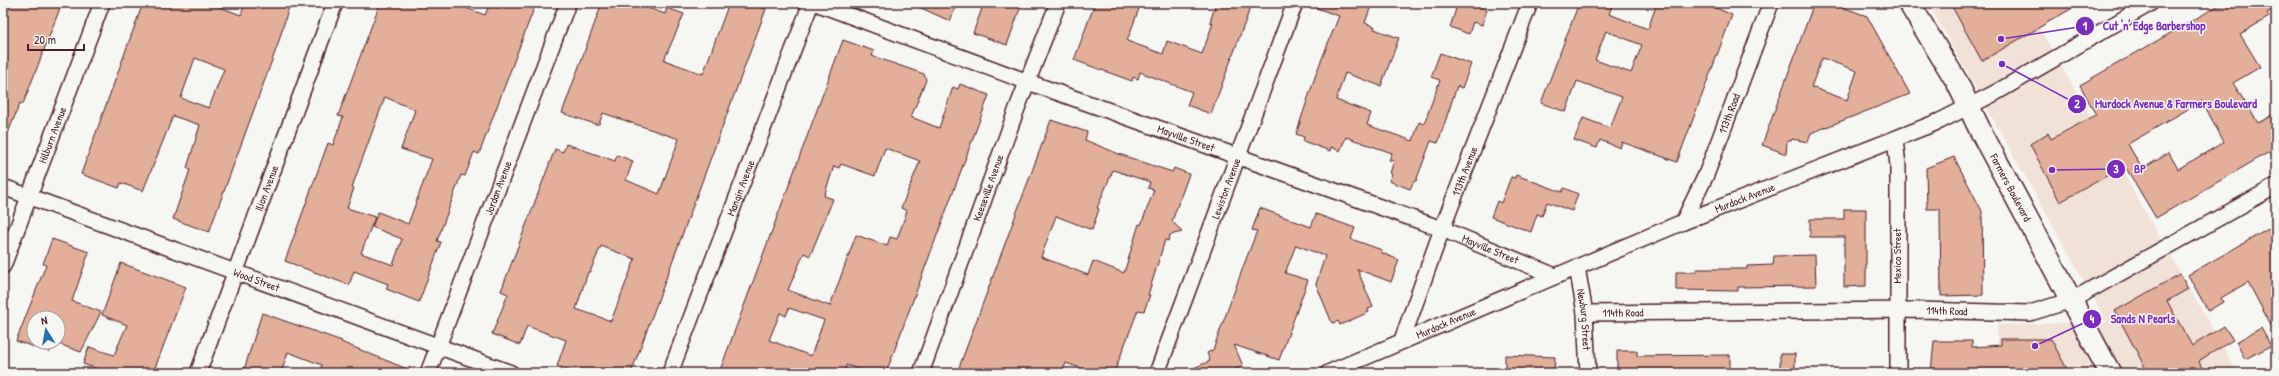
<svg xmlns="http://www.w3.org/2000/svg" width="2279" height="376" viewBox="0 0 2279 376" font-family="'Patrick Hand',sans-serif">
<rect width="100%" height="100%" fill="#f6f6f2"/>
<filter id="ink" filterUnits="userSpaceOnUse"><feTurbulence type="fractalNoise" baseFrequency=".025" numOctaves="2"/><feDisplacementMap in="SourceGraphic" scale="8" xChannelSelector="R" yChannelSelector="G"/><feConvolveMatrix kernelMatrix="1 2 1 2 8 2 1 2 1" color-interpolation-filters="sRGB"/></filter>
<g filter="url(#ink)">
<path fill="#f1e1d7" d="M1928,3H2025L2238,373H1999L1997,325L2107,322Z"/>
<g fill="#e4af99" stroke="#4a1f2b" fill-rule="evenodd">
<path d="M3,3H62L23,104L20,103L4,143Z"/>
<path d="M143,3H209L241,15L245,3H290L278,44L209,232L173,219L190,170L187,168L200,125L173,116L143,191L121,183L119,188L81,174ZM195,58L224,69L209,108L181,98Z"/>
<path d="M380,3H453L485,15L490,3H536L479,154L474,152L465,176L461,175L437,241L441,242L419,302L386,289L388,284L354,271L349,285L285,261L328,143L333,145L343,117L338,116ZM385,97L415,110L401,149L432,159L408,224L378,212L372,227L402,239L393,265L361,253L375,217L347,208L354,188L352,187Z"/>
<path d="M602,3H634L665,14L667,8L684,14L664,60L703,74L729,3H749L766,9L631,373H576L557,366L566,340L527,326L520,345L492,334L508,294L501,291L555,149L563,152L566,144L615,161L617,155L633,161L626,180L659,194L679,139L603,113L599,124H595L562,113ZM601,246L635,259L611,321L576,309L588,272H590Z"/>
<path d="M910,3H957L950,21Z"/>
<path d="M984,3H1022L1007,45L973,33Z"/>
<path d="M1095,3H1141L1127,41L1163,54L1167,41L1202,54L1213,23L1210,22L1216,3H1252L1211,114L1187,105L1192,92L1140,72L1138,79L1133,77L1132,81L1074,60Z"/>
<path d="M1308,3H1372L1365,23L1375,27L1374,29L1399,38L1381,86L1345,73L1336,100L1371,113L1367,125L1413,141L1419,122L1424,124L1440,80L1431,77L1440,53L1471,64L1462,88L1457,86L1438,143L1431,141L1416,181H1414L1410,189L1389,181L1392,174L1390,173L1394,161L1389,160L1392,153L1346,137L1340,151L1331,147L1330,151L1303,141L1304,137L1296,134L1317,71L1339,16L1308,5Z"/>
<path d="M1458,3H1471L1487,10L1482,25L1473,22L1469,34L1450,27Z"/>
<path d="M1579,3H1613L1609,14L1648,29L1657,3H1705L1732,15L1677,162L1622,142L1620,148L1600,140L1597,148L1574,140L1583,118L1610,128L1622,97L1577,81L1566,112L1541,103ZM1606,31L1642,45L1631,73L1595,60Z"/>
<path d="M1814,3H1831L1867,16L1910,94L1811,133L1808,142L1792,139L1791,141H1787L1786,154L1762,145ZM1822,58L1857,71L1847,100L1811,87Z"/>
<path d="M1950,3H2081L1982,61Z"/>
<path d="M2223,3H2276V8L2267,13L2269,17L2240,34L2260,67L2233,83L2258,123L2276,113V148L2156,218L2126,168L2123,170L2121,168L2060,202L2030,144L2048,133L2051,139L2096,115L2080,85ZM2202,101L2224,142L2178,169L2169,153L2142,169L2128,144Z"/>
<path d="M843,40L874,51L872,56L924,74L926,80L911,117L939,128L953,87L958,89L960,84L989,95L886,373H870L846,365L845,373H719ZM885,148L920,161L901,208L907,211L897,239L890,237L887,246L856,235L830,306L788,290L804,253L810,256L833,199L824,196L834,166L839,168L841,164L875,176ZM789,308L824,320L811,356L769,340L780,313L786,316Z"/>
<path d="M1051,120L1087,132L1085,140L1119,154L1172,172L1174,168L1189,174L1172,221L1182,232L1170,235L1168,241L1165,240L1148,295H1150L1144,311L1138,310L1114,373H1094L1066,363L1062,373H957ZM1113,170L1150,182L1148,188L1154,190L1141,225L1139,224L1124,273L1093,261L1088,275L1041,257L1056,216L1092,230L1099,209L1097,208Z"/>
<path d="M1954,157L1982,211L1983,295L1941,296L1940,209H1927L1926,168Z"/>
<path d="M1516,175L1562,192L1564,188L1578,194L1572,211L1547,202L1542,216L1537,214L1531,232L1491,217L1497,201L1501,203L1511,177L1515,178Z"/>
<path d="M1260,208L1311,227L1316,214L1355,228L1351,239L1382,250V253L1399,260L1391,282L1357,269L1373,307L1368,309L1369,312L1340,325L1338,321L1332,323L1316,284L1325,256L1296,245L1285,273L1308,280L1279,360L1234,345L1243,366L1227,373H1182L1210,361L1207,353L1213,350L1245,262L1257,231L1252,230Z"/>
<path d="M1844,209H1866V286L1844,287V237H1810V219H1844Z"/>
<path d="M2270,228L2276,240V335L2248,282L2221,298L2223,302L2208,311L2188,275Z"/>
<path d="M52,239L89,252L72,301L101,312L81,352L53,342L50,352L16,341L46,265L43,264ZM34,318H58V342H34Z"/>
<path d="M1815,255L1816,286L1738,287V291L1676,290V272H1696V269H1747V266L1773,265L1774,256Z"/>
<path d="M121,263L186,287L153,373H110L83,364L89,347L114,355L127,325L102,315Z"/>
<path d="M2180,274L2188,289L2167,301L2192,346L2224,326L2233,340L2200,360L2199,362L2205,373H2148L2115,311Z"/>
<path d="M262,313L342,341L341,342L417,373H354L341,368L339,373H319L322,365L288,352L281,373H243Z"/>
<path d="M2261,328L2271,346L2245,359L2236,342Z"/>
<path d="M2001,339H2051L2069,373H1931L1934,341H1972V347L2001,345Z"/>
<path d="M1617,351H1637V356L1730,355V373H1617Z"/>
<rect x="1780" y="354" width="15" height="19"/>
<path d="M1505,355L1555,357L1554,373H1505Z"/>
</g>
<g fill="none" stroke-linecap="round" stroke-linejoin="round">
<defs>
<g id="street">
<path id="s1" d="M816,3L1028,82L1442,229L1555,276"/>
<path d="M1895,139L1898,166V373"/>
<path id="s2" d="M3,187L511,373"/>
<path id="s3" d="M1683,222L1706,175L1771,3"/>
<path id="s4" d="M3,266L102,3"/>
<path id="s5" d="M1577,267L1585,313L1588,373"/>
<path id="s6" d="M1585,313L1919,310L2030,313L2072,300L2276,186"/>
<path id="s7" d="M1402,340L1442,229L1530,3"/>
<path id="s8" d="M198,373L335,3"/>
<path id="s9" d="M428,373L568,3"/>
<path id="s10" d="M670,373L811,3"/>
<path id="s11" d="M921,373L1016,111L1058,3"/>
<path id="s12" d="M1157,373L1295,3"/>
<path id="s13" d="M1328,373L1683,222L1940,121L1995,93L2151,3"/>
</g>
<g id="secondary">
<path id="s14" d="M1909,3L1957,82L1980,130L2110,373"/>
</g>
</defs>
<use href="#street" stroke="#4a1f2b" stroke-width="18"/>
<use href="#secondary" stroke="#4a1f2b" stroke-width="24"/>
<use href="#street" stroke="#f6f6f2" stroke-width="15"/>
<use href="#secondary" stroke="#f6f6f2" stroke-width="21"/>
</g>
</g>
<g text-anchor="middle" dominant-baseline="central" stroke-width="3" stroke-linejoin="round" paint-order="stroke">
<g font-size="11" fill="#4a1f2b" stroke="#f6f6f2">
<text stroke="none"><textPath href="#s3" startOffset="118">113th Road</textPath></text>
<text stroke="none"><textPath href="#s4" startOffset="140">Hilburn Avenue</textPath></text>
<text stroke="none"><textPath href="#s1" startOffset="394">Mayville Street</textPath></text>
<text stroke="none"><textPath href="#s7" startOffset="180">113th Avenue</textPath></text>
<text stroke="none"><textPath href="#s11" startOffset="197">Keeseville Avenue</textPath></text>
<text stroke="none"><textPath href="#s14" startOffset="211">Farmers Boulevard</textPath></text>
<text stroke="none"><textPath href="#s8" startOffset="197">Ilion Avenue</textPath></text>
<text stroke="none"><textPath href="#s9" startOffset="198">Jordan Avenue</textPath></text>
<text stroke="none"><textPath href="#s10" startOffset="198">Mangin Avenue</textPath></text>
<text stroke="none"><textPath href="#s12" startOffset="197">Lewiston Avenue</textPath></text>
<text stroke="none"><textPath href="#s13" startOffset="452">Murdock Avenue</textPath></text>
<text stroke="none"><textPath href="#s1" startOffset="718">Mayville Street</textPath></text>
<text transform="translate(1897 256) rotate(-90)">Mexico Street</text>
<text stroke="none"><textPath href="#s2" startOffset="270">Wood Street</textPath></text>
<text stroke="none"><textPath href="#s6" startOffset="362">114th Road</textPath></text>
<text stroke="none"><textPath href="#s6" startOffset="38">114th Road</textPath></text>
<text stroke="none"><textPath href="#s5" startOffset="53">Newburg Street</textPath></text>
<text stroke="none"><textPath href="#s13" startOffset="128">Murdock Avenue</textPath></text>
</g>
</g>
<path fill="none" stroke="#7b2cbf" stroke-width="1.5" d="M2001 39L2085 26M2002 64L2077 104M2052 170L2116 169M2035 346L2092 319"/>
<g fill="#7b2cbf" stroke="#f6f6f2" stroke-width="1.5">
<circle cx="2001" cy="39" r="4"/>
<circle cx="2002" cy="64" r="4"/>
<circle cx="2052" cy="170" r="4"/>
<circle cx="2035" cy="346" r="4"/>
<circle cx="2085" cy="26" r="10"/>
<circle cx="2077" cy="104" r="10"/>
<circle cx="2116" cy="169" r="10"/>
<circle cx="2092" cy="319" r="10"/>
</g>
<g font-size="12" text-anchor="middle" font-weight="bold" fill="#fff">
<text x="2085" y="30">1</text>
<text x="2077" y="108">2</text>
<text x="2116" y="173">3</text>
<text x="2092" y="323">4</text>
</g>
<g font-size="12" text-anchor="middle" font-weight="bold" fill="#7b2cbf" stroke="#f6f6f2" stroke-width="3" stroke-linejoin="round" paint-order="stroke">
<text x="2154" y="30">Cut 'n' Edge Barbershop</text>
<text x="2176" y="108">Murdock Avenue &amp; Farmers Boulevard</text>
<text x="2140" y="173">BP</text>
<text x="2143" y="323">Sands N Pearls</text>
</g>
<rect width="2279" height="376" fill="none" stroke="#f6f6f2" stroke-width="16"/>
<rect x="8" y="8" width="2263" height="360" fill="none" stroke="#4a1f2b" stroke-width="1.5" filter="url(#ink)"/>
<g transform="translate(46 330) rotate(349)"><circle r="19" fill="#f6f6f2" stroke="#b1a0a2"/>
<path d="M0-3L7 15L0 10L-7 15Z" fill="#1f6fb2"/>
<text y="-6" font-size="11" font-weight="bold" text-anchor="middle" fill="#4a1f2b">N</text>
</g>
<path d="M28 44v6h56v-6" fill="none" stroke="#4a1f2b" stroke-width="2"/>
<text x="34" y="44" font-size="12" fill="#4a1f2b" stroke="#f6f6f2" stroke-width="3" paint-order="stroke">20 m</text>
</svg>
